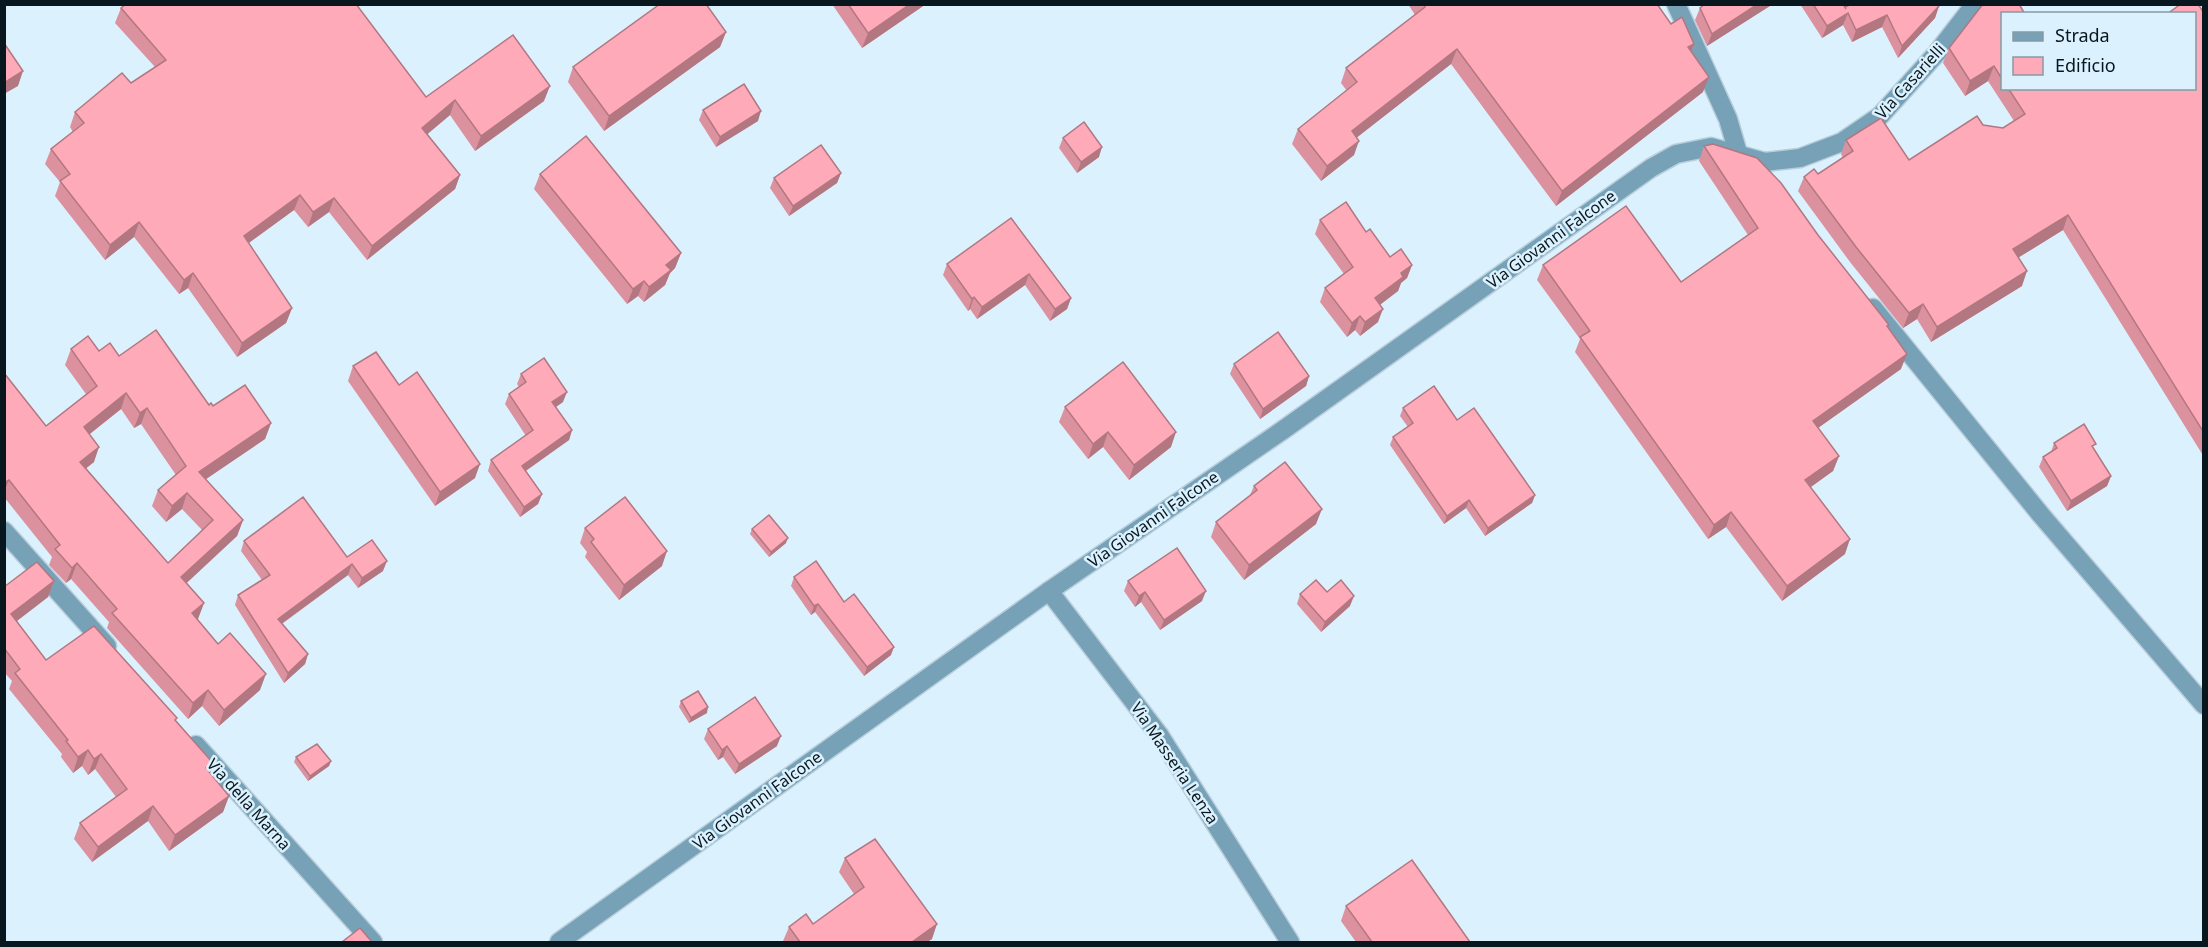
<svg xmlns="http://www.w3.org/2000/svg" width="2208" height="947" viewBox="0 0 2208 947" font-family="'Noto Sans',sans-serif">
<rect width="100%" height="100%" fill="#dbf1fe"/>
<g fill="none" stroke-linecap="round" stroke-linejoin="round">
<defs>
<g id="minor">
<path d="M1676,4L1728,119L1738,153"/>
<path d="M1873,308L2041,515L2204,705"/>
<path d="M4,531L107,646"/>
<path d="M1049,591L1160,736L1290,942"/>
<path d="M196,745L373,942"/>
<path d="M559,942L1049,591L1283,430L1651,168L1676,154L1711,147L1765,162L1800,158L1842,142L1880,116L1937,53L1975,4"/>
</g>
</defs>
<use href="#minor" stroke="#b9ceda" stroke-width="21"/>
<use href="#minor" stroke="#76a1b7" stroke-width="18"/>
</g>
<g fill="#db929e" fill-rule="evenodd">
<path d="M832,4H926L862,48Z"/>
<path d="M1408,4H1657L1671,24L1694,44L1691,52L1703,92L1556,206L1451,64L1357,137L1354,155L1321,181L1292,144L1298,129L1347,91L1341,83L1346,68L1415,15Z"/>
<path d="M1705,4H1773L1707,46L1695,20L1700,8Z"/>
<path d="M1800,4H1843L1845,8L1939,6L1935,18L1898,58L1882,27L1852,42L1843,25L1822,38Z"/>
<path d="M121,8L426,97L544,101L475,151L450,115L427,134L460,175L455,189L367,260L329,212L308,227L294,210L248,243L292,308L286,323L237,357L188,288L179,294L134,237L105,260L55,196L60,182L45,164L51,149L73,132L70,127L75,112L131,83L155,67L115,23Z"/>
<path d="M2204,13V457L2063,230L2019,257L2022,286L1931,342L1917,319L1903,328L1850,262L1798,191L1804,177L1818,174L1843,158L1841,154L1846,140L1909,160L1983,125L2003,128L2014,121L1988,81L1965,96L1943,63L1949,48L2002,14V88H2194Z"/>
<path d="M726,32L720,47L604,131L568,82L573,67Z"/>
<path d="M703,110L758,121L716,147L699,120Z"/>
<path d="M1063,138L1099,157L1077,173L1059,148Z"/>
<path d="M1704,146L1818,235L1888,328L1901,369L1818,428L1839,456L1833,471L1810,487L1845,554L1782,601L1726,527L1708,539L1575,352L1580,339L1537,280L1543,265L1681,282L1748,235L1699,161Z"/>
<path d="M841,173L837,183L789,216L770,188L774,178Z"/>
<path d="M540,174L681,253L675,268L670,273L665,285L644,302L638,296L627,304L534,189Z"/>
<path d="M1011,218L1071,298L1067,309L1050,321L1025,285L977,319L970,309L968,311L943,275L947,264Z"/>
<path d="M1320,220L1366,232L1390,257L1412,265L1407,278L1401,283L1398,291L1380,305L1378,322L1360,336L1355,330L1347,337L1320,302L1325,288L1344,274L1315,234Z"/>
<path d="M71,349L99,351L119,356L209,405L271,423L265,439L205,479L243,520L237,536L186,583L204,603L197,620L260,690L219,726L202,706L188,719L107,628L109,622L71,579L66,583L49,565L52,557L4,497V373L46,426L86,394L65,365ZM121,409L134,428L141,424L176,475L158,490L152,506L166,522L182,509L202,530L168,563L86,468L94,462L90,434Z"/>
<path d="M1234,364L1309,376L1306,386L1260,419L1230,374Z"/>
<path d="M353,366L399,385L475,478L435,506L348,381Z"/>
<path d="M521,374L563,402L556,407L572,430L569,440L526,471L542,494L538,504L520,517L488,471L491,460L526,436L505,404L509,394L519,387L517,384Z"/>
<path d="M1065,407L1171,447L1129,480L1103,447L1088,459L1059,422Z"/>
<path d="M1403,408L1457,420L1535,495L1532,503L1485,536L1466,508L1444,524L1390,445L1393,437L1408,427L1400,416Z"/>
<path d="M2054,443L2094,449L2111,476L2107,486L2067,511L2039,467L2043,457L2051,452Z"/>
<path d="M1254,486L1316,524L1244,580L1211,537L1216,522L1250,495Z"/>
<path d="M585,528L662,566L619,600L585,557L587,552L580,543Z"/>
<path d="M752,529L786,543L769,557L750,534Z"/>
<path d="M244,541L383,571L358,588L348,575L282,624L308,654L305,664L284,683L235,605L238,595L262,580L241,551Z"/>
<path d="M794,577L844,602L891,655L864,676L815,612L811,615L791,586Z"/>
<path d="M54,581L48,597L17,621L46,660L176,721L213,763L210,772L229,796L223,812L169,851L148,821L92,862L74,839L80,823L116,797L95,769L88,775L82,766L73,773L61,757L62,754L9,689L12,681L4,672V587Z"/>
<path d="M1128,581L1202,601L1160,630L1141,602L1135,607L1124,591Z"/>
<path d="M1327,592L1350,606L1321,632L1297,604L1300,594Z"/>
<path d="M681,701L707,713L689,723L679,707Z"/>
<path d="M708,729L777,746L735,774L723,757L718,760L704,739Z"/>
<path d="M296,757L331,761L329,766L308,781L294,762Z"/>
<path d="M845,858L932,939L927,942H784L783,941L789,927L813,924L854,894L839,872Z"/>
<path d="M1346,906L1470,942H1356L1341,921Z"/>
</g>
<g fill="#b27781">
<path d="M910,4H926L862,48L868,33Z"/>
<path d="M1758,4H1773L1707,46L1712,34Z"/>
<path d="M1939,6L1935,18L1898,58L1902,46Z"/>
<path d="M1848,13L1843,25L1822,38L1827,26Z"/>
<path d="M1887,15L1882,27L1852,42L1856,30Z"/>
<path d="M726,32L720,47L604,131L609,116Z"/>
<path d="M1694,44L1688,59V47Z"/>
<path d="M1457,49L1451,64L1346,146L1352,131Z"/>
<path d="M1994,66L1988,81L1965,96L1970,81Z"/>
<path d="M23,71L18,86L4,94V83Z"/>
<path d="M1709,77L1703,92L1556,206L1562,191Z"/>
<path d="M550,86L544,101L475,151L481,136Z"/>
<path d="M455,100L450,115L417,143L422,128Z"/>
<path d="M761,111L758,121L716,147L720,137Z"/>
<path d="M1359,141L1354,155L1321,181L1327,166Z"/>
<path d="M1102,147L1099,157L1077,173L1081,162Z"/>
<path d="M841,173L837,183L789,216L793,206Z"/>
<path d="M460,175L455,189L367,260L372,246Z"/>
<path d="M300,195L294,210L238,251L244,236Z"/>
<path d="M334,198L329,212L308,227L313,212Z"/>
<path d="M2068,215L2063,230L2008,264L2013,249Z"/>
<path d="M139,222L134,237L105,260L110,245Z"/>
<path d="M681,253L675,268L670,273L665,285L644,302L649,287L666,265Z"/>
<path d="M1412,265L1407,278L1401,283L1398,291L1370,312L1375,298L1401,273Z"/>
<path d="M2027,271L2022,286L1931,342L1937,327Z"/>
<path d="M193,273L188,288L179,294L184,280Z"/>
<path d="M1029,274L1025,285L977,319L982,307Z"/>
<path d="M644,281L638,296L627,304L633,289Z"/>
<path d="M974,297L970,309L968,311L972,299Z"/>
<path d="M1071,298L1067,309L1050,321L1055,309Z"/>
<path d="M1923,304L1917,319L1903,328L1909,313Z"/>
<path d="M292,308L286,323L237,357L242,343Z"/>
<path d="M1383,309L1378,322L1360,336L1365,322Z"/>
<path d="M1360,316L1355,330L1347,337L1352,323Z"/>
<path d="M1907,354L1901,369L1808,435L1813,421Z"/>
<path d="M1309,376L1306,386L1260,419L1263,409Z"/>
<path d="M567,392L563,402L548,412L552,402Z"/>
<path d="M126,393L121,409L78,443L84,427Z"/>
<path d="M147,408L141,424L134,428L140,413Z"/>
<path d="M271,423L265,439L193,488L199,472Z"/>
<path d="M572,430L569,440L518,476L522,466Z"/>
<path d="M1108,432L1103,447L1088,459L1093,444Z"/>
<path d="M1176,432L1171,447L1129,480L1134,465Z"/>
<path d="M99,447L94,462L74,478L80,462Z"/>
<path d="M1839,456L1833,471L1800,495L1805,480Z"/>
<path d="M480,464L475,478L435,506L440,492Z"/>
<path d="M2111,476L2107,486L2067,511L2071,501Z"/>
<path d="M9,480L4,492V483Z"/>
<path d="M187,493L182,509L166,522L172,506Z"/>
<path d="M542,494L538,504L520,517L524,507Z"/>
<path d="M1535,495L1532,503L1485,536L1488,528Z"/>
<path d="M1469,500L1466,508L1444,524L1447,516Z"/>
<path d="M1322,509L1316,524L1244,580L1249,565Z"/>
<path d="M1731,512L1726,527L1708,539L1714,525Z"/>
<path d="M243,520L237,536L176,593L181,577Z"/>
<path d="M788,538L786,543L769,557L771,552Z"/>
<path d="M1850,539L1845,554L1782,601L1787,586Z"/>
<path d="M667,551L662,566L619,600L624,585Z"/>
<path d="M387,561L383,571L358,588L362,578Z"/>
<path d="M77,563L71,579L66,583L72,568Z"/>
<path d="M352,564L348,575L274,629L278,619Z"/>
<path d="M54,581L48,597L5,630L11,614Z"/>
<path d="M1206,591L1202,601L1160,630L1164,620Z"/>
<path d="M1145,592L1141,602L1135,607L1139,596Z"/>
<path d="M1354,596L1350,606L1321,632L1325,622Z"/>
<path d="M204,603L198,619L186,629L192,613Z"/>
<path d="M818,604L815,612L811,615L814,606Z"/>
<path d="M894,647L891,655L864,676L867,667Z"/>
<path d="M308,654L305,664L284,683L288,673Z"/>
<path d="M266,674L260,690L219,726L224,710Z"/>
<path d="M208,690L202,706L188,719L193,703Z"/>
<path d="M708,707L707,713L689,723L691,718Z"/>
<path d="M781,736L777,746L735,774L739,764Z"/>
<path d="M727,746L723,757L718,760L722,750Z"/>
<path d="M88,750L82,766L73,773L78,757Z"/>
<path d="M101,754L95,769L88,775L94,759Z"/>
<path d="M331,761L329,766L308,781L310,776Z"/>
<path d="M213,763L207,779L206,768Z"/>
<path d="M229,796L223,812L169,851L175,835Z"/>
<path d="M153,806L148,821L92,862L98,847Z"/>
<path d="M937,924L932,939L927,942H912Z"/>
</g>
<g fill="#ffaab8" stroke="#b27781" stroke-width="1.5" fill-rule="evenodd">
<path d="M126,4H356L426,97L513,35L550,86L481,136L455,100L422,128L460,175L372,246L334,198L313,212L300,195L244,236L292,308L242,343L193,273L184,280L139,222L110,245L60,181L70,174L51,149L84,123L75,112L122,73L131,83L166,60L121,8Z"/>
<path d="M660,4H706L726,32L609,116L573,67Z"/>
<path d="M848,4H910L868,33Z"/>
<path d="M1424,4H1657L1671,24L1682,17L1694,44L1688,47L1709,77L1562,191L1457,49L1352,131L1359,141L1327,166L1298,129L1357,82L1346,68L1425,7Z"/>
<path d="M1705,4H1758L1712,34L1700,8Z"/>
<path d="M1813,4H1843L1846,9L1845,7L1852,4H1939V6L1902,46L1887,15L1856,30L1848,13L1827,26Z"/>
<path d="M1983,4H2019L2025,14H2002V79L1994,66L1970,81L1949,48Z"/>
<path d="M2181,4H2198L2204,13V433L2068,215L2013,249L2027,271L1937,327L1923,304L1909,313L1856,247L1804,177L1814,169L1818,174L1853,151L1846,140L1881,118L1909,160L1977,116L1983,125L2003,128L2025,114L2008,88H2194V14H2167Z"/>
<path d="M4,43L23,71L4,83Z"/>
<path d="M744,84L761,111L720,137L703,110Z"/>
<path d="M1084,122L1102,147L1081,162L1063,138Z"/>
<path d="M586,136L681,253L666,265L671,270L649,287L644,281L633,289L540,174Z"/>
<path d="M1713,144L1757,158L1781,183L1818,235L1889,325L1887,326L1907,354L1813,421L1839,456L1805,480L1850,539L1787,586L1731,512L1714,525L1580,337L1590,331L1543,265L1626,206L1681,282L1758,228L1704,146Z"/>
<path d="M821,145L841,173L793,206L774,178Z"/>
<path d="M1346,202L1366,232L1370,229L1390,257L1401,249L1412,265L1401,273L1403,277L1375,298L1383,309L1365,322L1360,316L1352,323L1325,288L1353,267L1320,220Z"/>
<path d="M1011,218L1071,298L1055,309L1029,274L982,307L974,297L972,299L947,264Z"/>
<path d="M156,330L209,405L211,403L213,406L245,385L271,423L199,472L243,520L181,577L204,603L192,613L218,644L230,633L266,674L224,710L208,690L193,703L112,613L117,609L77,563L72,568L55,549L60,545L9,480L4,483V373L46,426L97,386L71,349L88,336L99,351L110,343L119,356ZM126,393L140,413L147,408L186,466L158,490L172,506L187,493L213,520L168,563L80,462L99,447L84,427Z"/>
<path d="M1278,332L1309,376L1263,409L1234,364Z"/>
<path d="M376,352L399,385L417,372L480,464L440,492L353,366Z"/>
<path d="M544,358L567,392L552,402L572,430L522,466L542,494L524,507L491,460L533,430L509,394L526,382L521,374Z"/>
<path d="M1123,362L1176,432L1134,465L1108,432L1093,444L1065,407Z"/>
<path d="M1434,386L1457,420L1474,408L1535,495L1488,528L1469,500L1447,516L1393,437L1413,423L1403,408Z"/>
<path d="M2084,424L2096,444L2092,446L2111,476L2071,501L2043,457L2057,448L2054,443Z"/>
<path d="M1285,462L1322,509L1249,565L1216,522L1257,490L1254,486Z"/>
<path d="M303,497L347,557L372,540L387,561L362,578L352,564L278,619L308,654L288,673L238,595L270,575L244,541Z"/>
<path d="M625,497L667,551L624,585L591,542L594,539L585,528Z"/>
<path d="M769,515L788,538L771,552L752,529Z"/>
<path d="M1177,548L1206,591L1164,620L1145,592L1139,596L1128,581Z"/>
<path d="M816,561L844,602L854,594L894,647L867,667L818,604L814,606L794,577Z"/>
<path d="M37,562L54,581L11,614L46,660L94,626L177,718L175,720L213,763L206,768L229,796L175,835L153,806L98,847L80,823L127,789L101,754L94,759L88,750L78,757L66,741L68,740L15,673L20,669L4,648V587Z"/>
<path d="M1316,580L1327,592L1341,580L1354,596L1325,622L1300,594Z"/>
<path d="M698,691L708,707L691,718L681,701Z"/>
<path d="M755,697L781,736L739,764L727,746L722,750L708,729Z"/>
<path d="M317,744L331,761L310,776L296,757Z"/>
<path d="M875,839L937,924L912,942H800L789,927L806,914L813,924L864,887L845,858Z"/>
<path d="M1412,860L1470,942H1372L1346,906Z"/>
<path d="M360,928L372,942H342Z"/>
</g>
<g text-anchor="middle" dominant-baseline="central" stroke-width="5" stroke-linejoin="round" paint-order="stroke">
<g font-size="16" fill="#08171e" stroke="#dbf1fe">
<text transform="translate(1910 81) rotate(-48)">Via Casarielli</text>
<text transform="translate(1551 239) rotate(-36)">Via Giovanni Falcone</text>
<text transform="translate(1153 519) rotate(-35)">Via Giovanni Falcone</text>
<text transform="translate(1175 763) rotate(56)">Via Masseria Lenza</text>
<text transform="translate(757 800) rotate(-36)">Via Giovanni Falcone</text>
<text transform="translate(249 804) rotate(48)">Via della Marna</text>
</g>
</g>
<rect width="2208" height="947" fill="none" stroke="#08171e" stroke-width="12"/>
<rect x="2001" y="12" width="195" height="78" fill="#dbf1fe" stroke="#879aa4" stroke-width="1.5"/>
<rect x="2013" y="32" width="30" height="9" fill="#76a1b7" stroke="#879aa4" stroke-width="1.5"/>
<text x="2055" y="42" font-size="18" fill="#08171e">Strada</text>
<rect x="2013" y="57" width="30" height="18" fill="#ffaab8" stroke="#879aa4" stroke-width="1.5"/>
<text x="2055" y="72" font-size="18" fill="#08171e">Edificio</text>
</svg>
